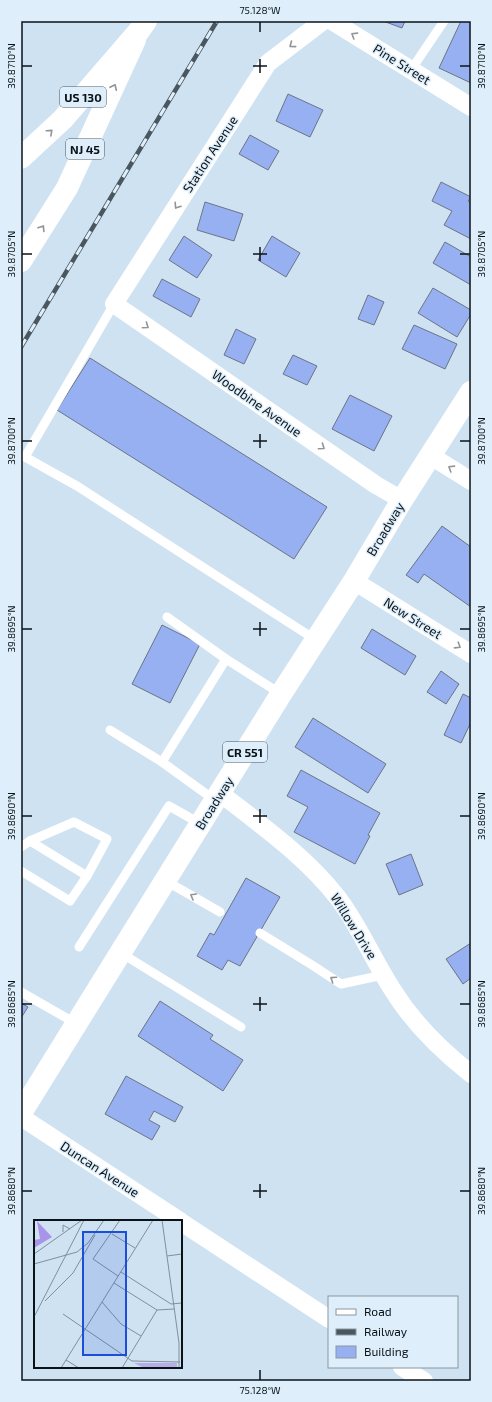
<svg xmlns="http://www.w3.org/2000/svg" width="492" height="1402" viewBox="0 0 492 1402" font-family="'Exo 2',sans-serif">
<rect width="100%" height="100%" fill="#cee2f2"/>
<g fill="#96b0f1" stroke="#6c7486">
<path d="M383,21H405L402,28Z"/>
<path d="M461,21H471V83L439,68Z"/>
<path d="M288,94L323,110L310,137L276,121Z"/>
<path d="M250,135L279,151L268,170L239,154Z"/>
<path d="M441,182L471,197L468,201L471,203V239L444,225L452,211L432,201Z"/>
<path d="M205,202L243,214L234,241L197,230Z"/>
<path d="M184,236L212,255L197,278L169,260Z"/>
<path d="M272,236L300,253L286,277L258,260Z"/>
<path d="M445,242L471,257V285L433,263Z"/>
<path d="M162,279L200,299L191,317L153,296Z"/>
<path d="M433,288L471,310V314L457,337L418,313Z"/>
<path d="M368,295L384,302L374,325L358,319Z"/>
<path d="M414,325L457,344L445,369L402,349Z"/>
<path d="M236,329L256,339L244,364L224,355Z"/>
<path d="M293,355L317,366L307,385L283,374Z"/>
<path d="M90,358L327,507L294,559L57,410Z"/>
<path d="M350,395L392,416L374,451L332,429Z"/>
<path d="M442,526L471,547V607L424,574L418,583L406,575Z"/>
<path d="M162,625L200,644L170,703L132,684Z"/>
<path d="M372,629L416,656L405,675L361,648Z"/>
<path d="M441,671L459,684L446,704L427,692Z"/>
<path d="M463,694L471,698V722L461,743L444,735Z"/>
<path d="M313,718L386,764L368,793L295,747Z"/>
<path d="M301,770L380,813L368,835L370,836L355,864L294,832L308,807L287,796Z"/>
<path d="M411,854L423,885L399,895L386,864Z"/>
<path d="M246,878L280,897L240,966L228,960L222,970L197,956L210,933L214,935Z"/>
<path d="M471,943V978L463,984L446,959Z"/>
<path d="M160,1001L213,1035L210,1039L243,1060L223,1091L138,1036Z"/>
<path d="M21,1003L28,1007L21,1018Z"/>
<path d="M126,1076L183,1107L175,1122L154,1111L149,1120L160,1126L152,1140L105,1114Z"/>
</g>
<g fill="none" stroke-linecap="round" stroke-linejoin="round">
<g stroke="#fff" stroke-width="9">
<path d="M411,70L444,21"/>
<path d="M114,304L25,457L77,486L316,640"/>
<path d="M167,617L226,659"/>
<path d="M110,730L162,762"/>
<path d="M216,801L162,762L226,659L281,694"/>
<path d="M30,841L87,876"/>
<path d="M21,847L30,841L74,822L107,839L87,876L70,901L21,871"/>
<path d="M166,881L220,912"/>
<path d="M260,933L312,965L341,984L383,975"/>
<path d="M79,947L169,806L201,824"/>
<path d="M121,953L241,1027"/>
<path d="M21,992L77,1024"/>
</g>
<g stroke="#fff" stroke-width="18">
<path d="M323,21L268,63L114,304L376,485L402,500"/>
<path d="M332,21L471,107"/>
<path d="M431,456L471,481"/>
<path d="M354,581L471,654"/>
<path d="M220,793C262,826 305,856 338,898C360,927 374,962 394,992C414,1024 442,1051 471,1074"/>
<path d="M21,1117L180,1221"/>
<path d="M181,1222L329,1319"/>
<path d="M402,1367L424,1381"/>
</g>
<g stroke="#fff" stroke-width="22">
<path d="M21,261L67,188L135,40"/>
<path d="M21,1113L281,694L354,581L402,500L471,392"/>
</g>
<path stroke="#fff" stroke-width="22" d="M21,158L63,119L139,31L146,21"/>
<defs>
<path id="rail" d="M21,347L217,21"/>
</defs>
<use href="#rail" stroke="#4b575f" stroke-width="4.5"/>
<use href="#rail" stroke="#deeffb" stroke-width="3" stroke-dasharray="9" stroke-linecap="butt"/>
</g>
<defs><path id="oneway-chevron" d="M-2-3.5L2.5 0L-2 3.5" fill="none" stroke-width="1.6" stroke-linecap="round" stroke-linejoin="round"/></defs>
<g stroke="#929597">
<use href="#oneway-chevron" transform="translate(354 35) rotate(-148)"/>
<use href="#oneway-chevron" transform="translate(292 45) rotate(143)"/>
<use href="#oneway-chevron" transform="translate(114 87) rotate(-65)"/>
<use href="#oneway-chevron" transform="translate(50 132) rotate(-42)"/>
<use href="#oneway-chevron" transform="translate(177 206) rotate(123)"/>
<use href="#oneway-chevron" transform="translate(42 228) rotate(-58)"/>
<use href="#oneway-chevron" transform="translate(146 326) rotate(35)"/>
<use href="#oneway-chevron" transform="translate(322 447) rotate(35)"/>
<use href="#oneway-chevron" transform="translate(451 468) rotate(-148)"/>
<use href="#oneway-chevron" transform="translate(458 646) rotate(32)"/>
<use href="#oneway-chevron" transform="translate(193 896) rotate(-150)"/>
<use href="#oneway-chevron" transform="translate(333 979) rotate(-146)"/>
</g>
<path fill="none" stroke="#0c1318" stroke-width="1.5" d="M260,22V32M260,59V73M22,66H32M253,66H267M460,66H470M260,247V261M22,254H32M253,254H267M460,254H470M260,434V448M22,441H32M253,441H267M460,441H470M260,622V636M22,629H32M253,629H267M460,629H470M260,809V823M22,816H32M253,816H267M460,816H470M260,997V1011M22,1004H32M253,1004H267M460,1004H470M260,1184V1198M22,1191H32M253,1191H267M460,1191H470M260,1370V1380"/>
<g text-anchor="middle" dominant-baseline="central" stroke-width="3" stroke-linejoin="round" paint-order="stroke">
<g fill="#deeffb" stroke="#4b555c" stroke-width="1">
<rect x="60" y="87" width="46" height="20" rx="3"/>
<rect x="66" y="139" width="38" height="20" rx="3"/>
<rect x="223" y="742" width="44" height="20" rx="3"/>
</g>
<g font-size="12" font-weight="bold" fill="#0c1318">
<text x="83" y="97">US 130</text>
<text x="85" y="149">NJ 45</text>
<text x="245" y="752">CR 551</text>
</g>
<g font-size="13" fill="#0c1318" stroke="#deeffb">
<text transform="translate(402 64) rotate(32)">Pine Street</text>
<text transform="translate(210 154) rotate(-57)">Station Avenue</text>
<text transform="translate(257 403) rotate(35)">Woodbine Avenue</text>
<text transform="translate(385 529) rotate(-59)">Broadway</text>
<text transform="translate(413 618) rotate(32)">New Street</text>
<text transform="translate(214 803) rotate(-58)">Broadway</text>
<text transform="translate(354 926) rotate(58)">Willow Drive</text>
<text transform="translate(100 1169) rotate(33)">Duncan Avenue</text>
</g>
</g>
<g transform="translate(34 1220)">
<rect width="148" height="148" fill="#cee2f2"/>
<path d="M100,143H143V148H110Z" fill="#b9ade6"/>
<path d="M3,1L18,17L0,28V20L6,19Z" fill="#a894e9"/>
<path fill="none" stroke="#808f9b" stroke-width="1" d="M128,0L145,123V148M29,12V5L36,9M78,14L101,28M0,34L48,0M133,36L148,34M0,44L43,32L54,23L70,0M87,52L137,84L148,83M84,56L59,39L86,0M80,63L123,90L140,89M11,81L39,53L61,15M68,82L87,104L107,116M29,94L98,141L146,142M0,97L50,0M32,140L45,148M27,148L119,0M88,148L123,90"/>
<path fill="#1d4ed8" fill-opacity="0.15" stroke="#1d4ed8" stroke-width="2" d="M49,12H92V135H49Z"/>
<rect width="148" height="148" fill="none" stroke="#0c1318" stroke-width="2"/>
</g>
<rect width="492" height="1402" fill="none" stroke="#deeffb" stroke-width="44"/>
<rect x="328" y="1296" width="130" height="72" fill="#deeffb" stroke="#8a97a0"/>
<rect x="336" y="1309" width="20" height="6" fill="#ffffff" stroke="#8a97a0"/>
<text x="364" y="1316" font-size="12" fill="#0c1318">Road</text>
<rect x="336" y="1329" width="20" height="6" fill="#4b575f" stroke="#8a97a0"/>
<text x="364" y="1336" font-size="12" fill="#0c1318">Railway</text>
<rect x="336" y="1346" width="20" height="12" fill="#96b0f1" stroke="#8a97a0"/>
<text x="364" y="1356" font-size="12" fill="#0c1318">Building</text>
<rect x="22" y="22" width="448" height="1358" fill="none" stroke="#0c1318" stroke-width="1.5"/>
<g font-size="10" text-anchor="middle" fill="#0c1318">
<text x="260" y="14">75.128°W</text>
<text transform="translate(11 66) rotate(-90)" y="4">39.8710°N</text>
<text transform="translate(481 66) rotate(-90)" y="4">39.8710°N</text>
<text transform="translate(11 254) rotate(-90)" y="4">39.8705°N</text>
<text transform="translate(481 254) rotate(-90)" y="4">39.8705°N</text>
<text transform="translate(11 441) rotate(-90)" y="4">39.8700°N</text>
<text transform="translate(481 441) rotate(-90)" y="4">39.8700°N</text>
<text transform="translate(11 629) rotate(-90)" y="4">39.8695°N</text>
<text transform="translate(481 629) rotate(-90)" y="4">39.8695°N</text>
<text transform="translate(11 816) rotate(-90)" y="4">39.8690°N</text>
<text transform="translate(481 816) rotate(-90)" y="4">39.8690°N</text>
<text transform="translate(11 1004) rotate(-90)" y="4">39.8685°N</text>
<text transform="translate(481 1004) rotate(-90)" y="4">39.8685°N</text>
<text transform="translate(11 1191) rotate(-90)" y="4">39.8680°N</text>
<text transform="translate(481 1191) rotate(-90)" y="4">39.8680°N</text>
<text x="260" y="1394">75.128°W</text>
</g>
</svg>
